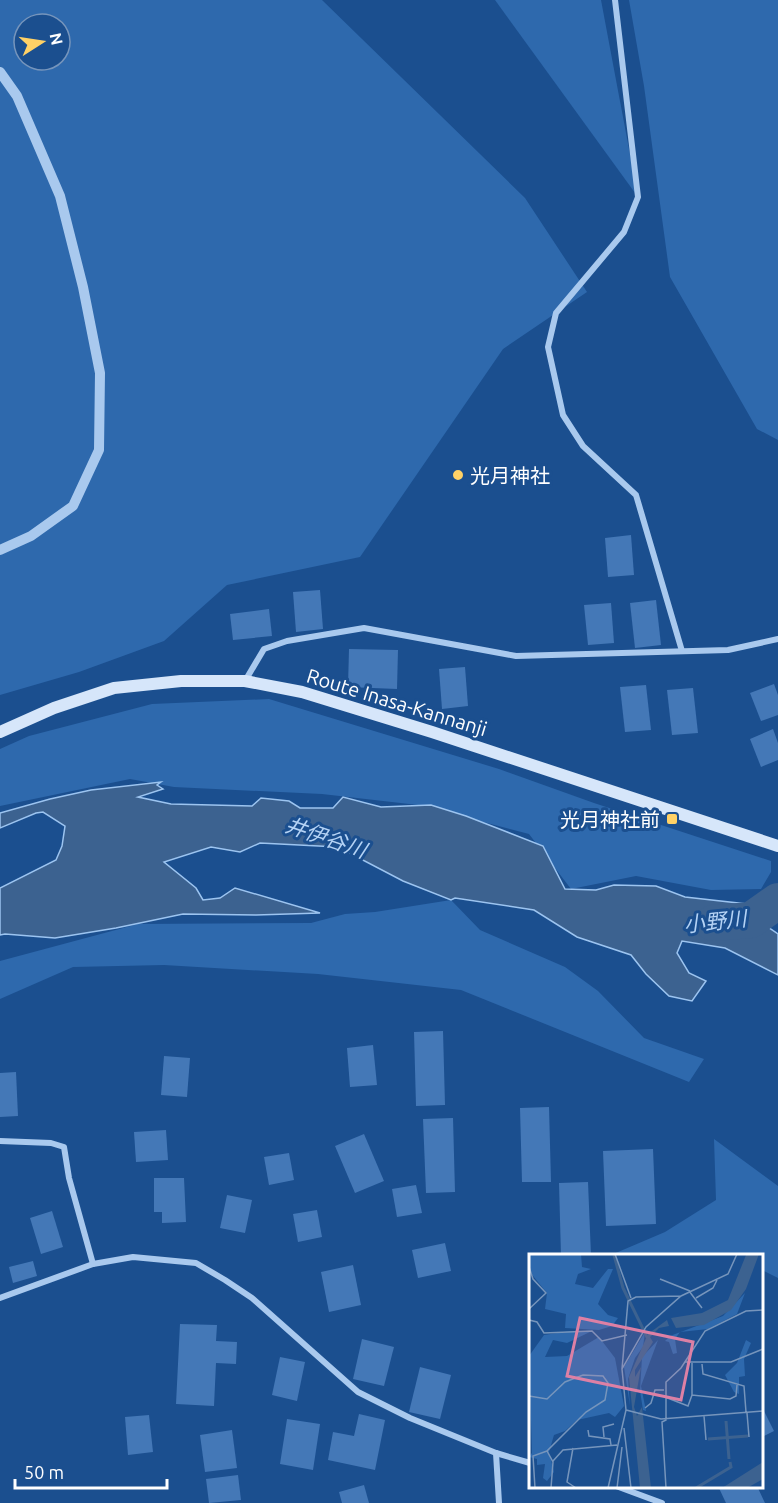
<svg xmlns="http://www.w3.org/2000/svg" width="778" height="1503" viewBox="0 0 778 1503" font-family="Ubuntu,'Noto Sans JP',sans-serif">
<rect width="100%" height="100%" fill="#1b4f8f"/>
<g fill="#2e69ad" fill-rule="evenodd">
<path d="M0,0H322L525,198L587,292L503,349L360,557L227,585L164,641L79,672L0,695ZM24,24H60V60H24Z"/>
<path d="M495,0H601L638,197Z"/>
<path d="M629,0H778V440L757,429L670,277L644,86Z"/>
<path d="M269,699L499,769L594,803L771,861V872L761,889L711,890L636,876L571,889L529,834L418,805L322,794L174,787L130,779L0,806V749L29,736L152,704Z"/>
<path d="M451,900L480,930L565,967L598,991L644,1038L704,1059L689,1082L461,990L318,974L164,965L73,967L0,999V961L138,924L311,923L345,914L375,912Z"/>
<path d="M714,1139L778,1186V1278L762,1270V1256L611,1255L665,1232L716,1200Z"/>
</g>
<path fill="#3c6290" stroke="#9cc4f0" stroke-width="1.5" d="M161,782L157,785L163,789L138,797L171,804L252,806L261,798L289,801L300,808H333L343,797L381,807L431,805L466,816L543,846L565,889L596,890L614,885L656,886L685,897L756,905L762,923L778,934V975L725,948L682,941L677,953L689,973L706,981L692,1001L669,996L646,974L631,955L577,937L534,910L455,898L451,900L403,881L338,847L260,843L240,852L211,847L164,862L196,888L203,900L220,898L235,888L320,913L256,915L183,914L116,928L55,938L5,934L0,935V888L56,860L62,846L65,826L43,812L36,813L0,828V813L50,799L91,790Z"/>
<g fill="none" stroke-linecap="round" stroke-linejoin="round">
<path stroke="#3c6290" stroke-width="36" d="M713,923L751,920L778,901"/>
</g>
<g fill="#4478b7">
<path d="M631,535L634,575L608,577L605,538Z"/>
<path d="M320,590L323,629L296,632L293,592Z"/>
<path d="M656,600L661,645L635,648L630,603Z"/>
<path d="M611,603L614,643L588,645L584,605Z"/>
<path d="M269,609L272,636L233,640L230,614Z"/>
<path d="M349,649L398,650L397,689L348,687Z"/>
<path d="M465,667L468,706L442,709L439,669Z"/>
<path d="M774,684L778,695V715L761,721L750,693Z"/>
<path d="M646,685L651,730L625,732L620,687Z"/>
<path d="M693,688L698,733L672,735L667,690Z"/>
<path d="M773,729L778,743V760L761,767L750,739Z"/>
<path d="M443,1031L445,1105L416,1106L414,1032Z"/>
<path d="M373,1045L377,1085L350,1087L347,1048Z"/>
<path d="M164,1056L190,1058L187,1097L161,1095Z"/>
<path d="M16,1072L18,1116L0,1117V1073Z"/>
<path d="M549,1107L551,1182H522L520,1108Z"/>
<path d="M453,1118L455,1192L426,1193L423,1119Z"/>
<path d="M166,1130L168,1160L136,1162L134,1132Z"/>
<path d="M364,1134L384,1181L355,1193L335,1146Z"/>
<path d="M653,1149L656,1224L606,1226L603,1151Z"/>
<path d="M289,1153L294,1180L269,1185L264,1157Z"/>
<path d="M154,1178H184L186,1222L162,1223V1212H154Z"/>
<path d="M588,1182L591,1256H561L559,1183Z"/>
<path d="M416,1185L422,1213L397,1217L392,1189Z"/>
<path d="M227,1195L252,1200L245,1233L220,1228Z"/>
<path d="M317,1210L322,1237L298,1242L293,1214Z"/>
<path d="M52,1211L63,1247L41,1254L30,1218Z"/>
<path d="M445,1243L451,1271L418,1278L412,1250Z"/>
<path d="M33,1261L37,1276L13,1283L9,1267Z"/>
<path d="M353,1265L361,1305L329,1312L321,1272Z"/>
<path d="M180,1324L217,1325L216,1341L237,1342L236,1364L216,1363L214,1406L176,1404Z"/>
<path d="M362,1339L394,1347L384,1386L353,1379Z"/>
<path d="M280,1357L305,1362L297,1401L272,1395Z"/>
<path d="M420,1367L451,1375L440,1419L409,1412Z"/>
<path d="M762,1407L774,1431L762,1437Z"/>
<path d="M359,1414L385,1420L375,1470L328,1460L333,1432L354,1436Z"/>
<path d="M149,1415L153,1452L128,1455L125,1417Z"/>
<path d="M287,1419L320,1424L313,1470L280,1464Z"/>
<path d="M232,1430L237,1468L205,1472L200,1435Z"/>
<path d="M238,1475L241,1500L209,1503L206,1479Z"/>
<path d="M364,1485L369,1503H342L339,1492Z"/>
<path d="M718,1486H757L765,1503H726Z"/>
</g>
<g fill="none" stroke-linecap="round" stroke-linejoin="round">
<g stroke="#a9c9ee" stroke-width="6">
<path d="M615,0L638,197L624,232L556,313L548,347L563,415L583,446L636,495L682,651"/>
<path d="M245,681L264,649L287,641L364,628L516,656L728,650L778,639"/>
<path d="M0,1141L51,1143L64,1147L69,1178L93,1264"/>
<path d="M0,1298L93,1264L133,1257L196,1263L225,1280L252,1298L358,1392L410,1418L496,1453L530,1463"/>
<path d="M496,1453L499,1503"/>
<path d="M616,1486L662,1503"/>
</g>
<path stroke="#a9c9ee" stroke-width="10" d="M0,72L17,96L60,196L83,287L100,373L99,450L73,506L31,536L0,550"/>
<path stroke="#d6e6fa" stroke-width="12" d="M0,732L54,708L114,688L181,681H245L302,692L432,732L778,846"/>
</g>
<g fill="#ffd166" stroke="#1b4f8f" stroke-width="2">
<circle cx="458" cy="475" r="6"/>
<rect x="666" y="813" width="12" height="12" rx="3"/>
</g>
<g text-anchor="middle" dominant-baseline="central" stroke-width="6" stroke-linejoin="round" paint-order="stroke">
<g font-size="20" fill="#fff" stroke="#1b4f8f" text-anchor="start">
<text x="470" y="475">光月神社</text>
<text x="660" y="819" text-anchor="end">光月神社前</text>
</g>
<g font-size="20" fill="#fff" stroke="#1b4f8f">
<text transform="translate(397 702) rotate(17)">Route Inasa-Kannanji</text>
</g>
<g font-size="21" font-style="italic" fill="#b5d3f5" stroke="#1b4f8f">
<text transform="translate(326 837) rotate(19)">井伊谷川</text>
<text transform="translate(715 921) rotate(-6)">小野川</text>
</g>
</g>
<g transform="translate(529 1254)">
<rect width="234" height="234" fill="#1b4f8f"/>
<path d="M0,0H52L53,13L62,15L49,20L46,30L64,34L79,15H84L69,50L79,61L89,64L83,72L70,76L36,74L37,60L16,55L18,39L0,17ZM216,39L208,60L179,75L151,78L146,85L148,99L144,100L140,88L136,87L141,82L194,62ZM42,77H63L38,89L24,86L16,103L38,102L70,83L86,104L95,152L86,163L80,159L48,166L36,177L25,181L20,198L25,218L18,227L14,224L16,210L8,211V205L0,203L3,199L0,102L15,81ZM116,78L114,93L106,104L99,125L101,152L95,113ZM129,86L112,132L117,157L114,156L111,137L113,103ZM217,86L222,89L215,105L216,122L210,123V140L205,138L196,121L208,109Z" fill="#2e69ad"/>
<path d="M230,0L217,35L202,56L175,71L147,74L142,64L173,59L199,46L217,1ZM138,66L140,72L130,74L121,83L124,88L106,116V123L112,113L105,153L108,162L113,153L122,234H111L100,123L119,80ZM234,208V225L218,234H193Z" fill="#3c6290"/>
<path fill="none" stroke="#3c6290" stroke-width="3" d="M85,1L94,34L119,85M197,167L200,205M179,185L219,182M167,234L202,213L201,208"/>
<path fill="none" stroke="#7695bc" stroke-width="1.5" d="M86,0L102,44M0,13L4,25L17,39L0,55M131,25L161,37M160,37L173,54M167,44L184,34L188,26M0,66L8,68L15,79L63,77L73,87L98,81M156,108H202L234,95M163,109V141M173,110L174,120L215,132L217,158M93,115L99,47L107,43L152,42M0,142L18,145L36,128L54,121L74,122L79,129L76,146L57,158L18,197L24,208L22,234M136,143L159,152L163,141L201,145L207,142L208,131M116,154L122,149L126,136H135M97,156L93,115L117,73L152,42L199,20L208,0M218,159L220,183M175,162L177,186M95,174L102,234M59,176L60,182L81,185L82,191M75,183L74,173L85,170M44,194L38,228L47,234M24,207L34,196L88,191M6,234L4,202L18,197M79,234L97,156L132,165L234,157M88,234L93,193M137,234L133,168L137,166V128L152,114L176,77L217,57L234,56"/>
<path fill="#dd80a5" fill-opacity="0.15" stroke="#dd80a5" stroke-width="3" d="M51,64L164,88L152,146L38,122Z"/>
<rect width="234" height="234" fill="none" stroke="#fff" stroke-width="3"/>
</g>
<g transform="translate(42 42) rotate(78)"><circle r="28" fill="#1b4f8f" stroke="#7695bc" stroke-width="1.5"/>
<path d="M0-4.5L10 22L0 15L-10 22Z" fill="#ffd166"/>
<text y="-9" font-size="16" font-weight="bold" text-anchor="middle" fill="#ffffff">N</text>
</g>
<path d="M15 1479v9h152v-9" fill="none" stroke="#ffffff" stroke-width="3"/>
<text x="24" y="1479" font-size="18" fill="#ffffff" stroke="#1b4f8f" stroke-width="4.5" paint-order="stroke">50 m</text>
</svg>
